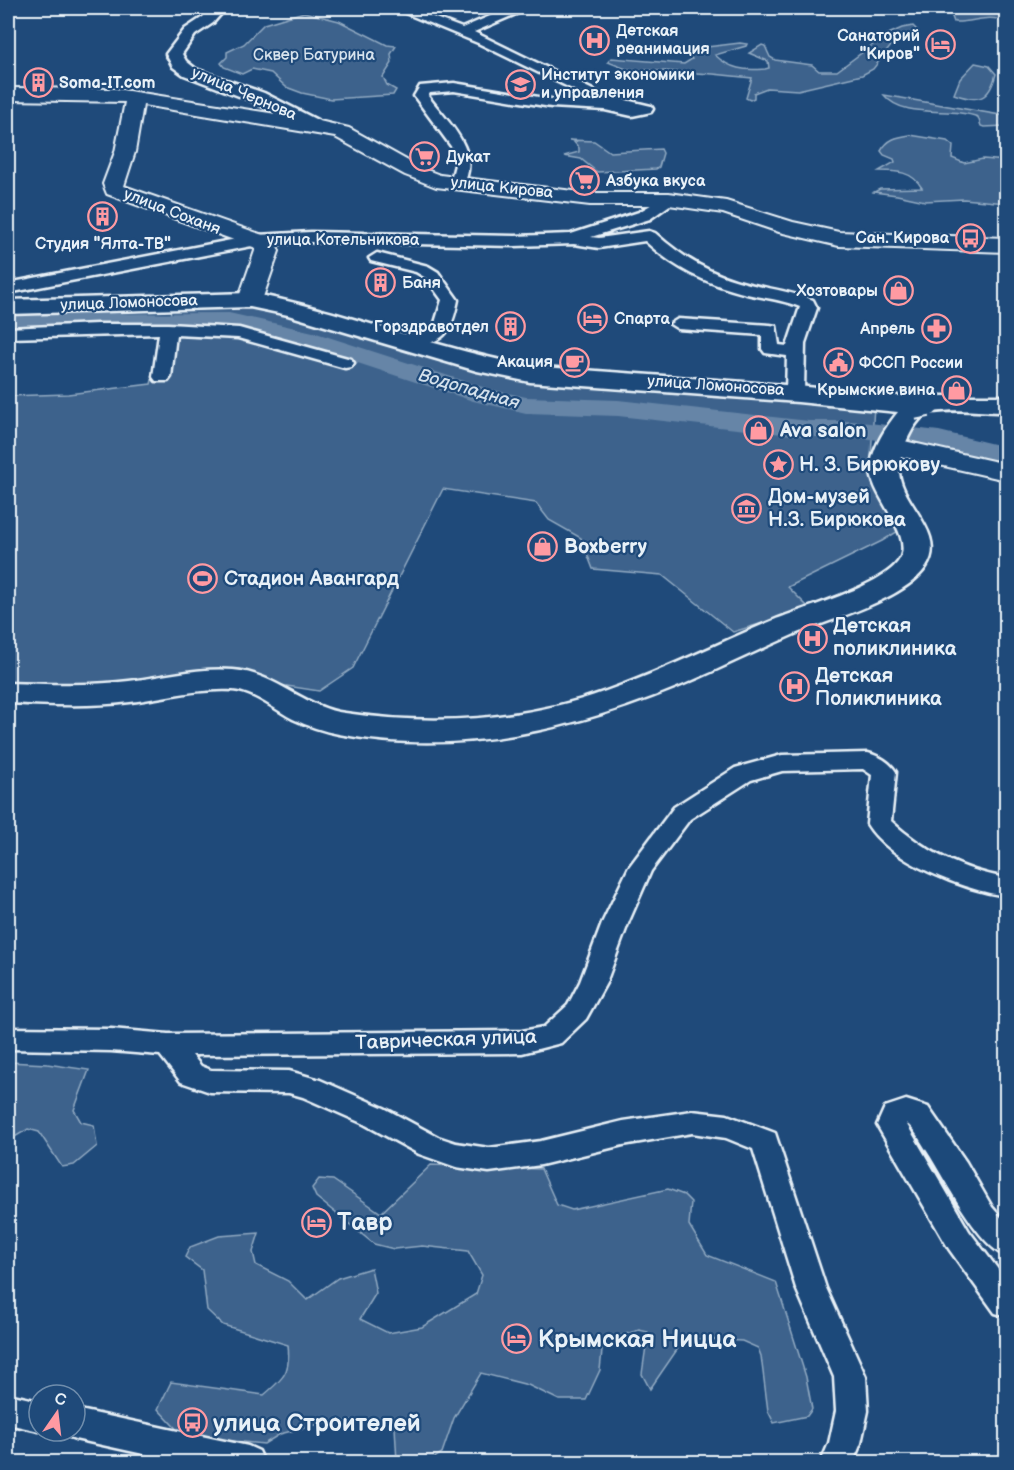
<svg xmlns="http://www.w3.org/2000/svg" width="1014" height="1470" viewBox="0 0 1014 1470" font-family="'Balsamiq Sans',sans-serif">
<rect width="100%" height="100%" fill="#1f4a7a"/>
<filter id="ink" filterUnits="userSpaceOnUse"><feTurbulence type="fractalNoise" baseFrequency=".0167" numOctaves="2"/><feDisplacementMap in="SourceGraphic" scale="12" xChannelSelector="R" yChannelSelector="G"/><feConvolveMatrix kernelMatrix="1 2 1 2 8 2 1 2 1" color-interpolation-filters="sRGB"/></filter>
<g filter="url(#ink)">
<g fill="#3c628c" stroke="#92aac2" stroke-width="1.5">
<path d="M962,8H1006V22C988,13 974,23 954,22L951,14Z"/>
<path d="M304,12L339,21L387,45L396,46L391,54L392,63L383,77L387,85L396,90L393,95L331,99L302,93L286,87L271,73L252,69L242,74L224,67L221,63L227,57V52L244,44L264,24Z"/>
<path d="M913,26L917,30L894,42L873,69L862,75L798,90L767,88L754,93V98L750,100L746,98L752,78L713,74L626,69L608,62L611,58L684,64L692,59L686,52L690,49L740,43L747,44L746,46L715,55C730,69 744,71 765,69L769,68L768,61L749,53L762,45L765,46L770,57L775,60L812,65L819,71H837L886,35L902,28Z"/>
<path d="M975,63L989,66L996,74C989,100 979,103 954,94L960,79Z"/>
<path d="M884,95L1006,116V126L984,127L981,126L978,117C951,106 904,120 884,95Z"/>
<path d="M910,135L947,141L953,146L952,158L964,163L983,159L1006,161V203L964,199L925,201L897,195L874,192L880,189L922,188C912,171 897,171 879,171L895,162L894,159L884,155L881,151C888,139 896,137 910,135Z"/>
<path d="M569,140L594,141L610,152L661,149L663,153L659,167L656,169L597,172L581,159L564,156L579,152V148L574,142L577,141Z"/>
<path d="M249,300L505,366L874,405L870,474L900,530L882,541L788,587L810,609L733,632L662,575L593,569L581,538L549,520L536,503L443,489L353,668L319,691L274,684H8V396L68,394L151,384L152,380L162,377L172,302Z"/>
<path d="M8,1062L47,1064L89,1070L74,1110L81,1122L94,1125L97,1146L74,1165L62,1167L39,1132L28,1129L8,1141Z"/>
<path d="M431,1165L541,1169L557,1205L572,1210L668,1189L684,1195L691,1202L689,1225L707,1255L776,1282L806,1377L812,1409L807,1416L774,1423L768,1411L761,1356L758,1348L742,1341L685,1338L650,1389L642,1374L648,1332L639,1330L603,1341L600,1370L586,1400H559L528,1385L481,1373L454,1418L442,1453L428,1462H397L395,1427L384,1417L319,1424L280,1434L264,1444L183,1436L158,1409L171,1382L264,1395C284,1378 291,1372 288,1345L223,1325L207,1310L202,1270L185,1257L190,1247L219,1236L259,1233L253,1252L256,1265L288,1281L307,1300L338,1278L371,1268L376,1293L360,1319L388,1333L422,1327L476,1294L482,1275L468,1251L422,1246L394,1249L374,1244L316,1197L312,1188L319,1179L333,1180L381,1213Z"/>
</g>
<g fill="none" stroke-linecap="round" stroke-linejoin="round">
<path fill="#6685a7" fill-rule="evenodd" d="M229,313L313,332L489,389L526,397L618,400L809,421H852L939,431L1006,447V463L939,447L852,437H809L618,416L526,413L473,401L297,343L229,327L8,328V314Z"/>
<defs>
<g id="minor">
<path d="M393,8H409L462,28L509,8H525L523,11L474,32L601,94L651,106L653,109L651,112L632,116L605,110L551,107L454,91L430,93L428,96C448,123 483,152 462,187H452L450,184L456,161L453,149L414,96L420,86L454,83L551,99L597,101L478,43Z"/>
<path d="M669,194L677,199L674,202L650,219L591,237L599,238L649,231L655,233C683,258 711,275 749,284C770,289 793,292 813,300L817,308L805,343L804,392L801,396H789L786,392L787,356L765,353L762,349V335L678,329L670,324L678,319L770,325L776,326L779,345L787,346L800,307C784,300 764,298 747,294C707,284 675,269 645,241L599,248L574,244L515,246L311,242L257,245L8,293V283L257,235L311,232L515,236L571,234L639,212Z"/>
<path d="M377,253L428,266L438,272L458,300C452,328 447,343 416,345C407,345 399,346 391,344L388,340L391,336L429,331L435,323L442,300L426,278L416,272L371,261L369,258Z"/>
<path d="M97,324H168L239,328L351,359L354,363L351,367L345,368L238,338L176,335L171,377L168,381H156L153,377L159,334L8,338V328Z"/>
<path d="M868,753C879,756 890,762 896,772L891,821C925,852 962,870 1006,878V896C964,890 890,862 867,824L872,775L863,769L782,771L751,780L690,819L651,871L629,921L606,983L586,1019L561,1043L522,1053L192,1055L201,1066L211,1070L289,1071L320,1080L384,1108L438,1137L456,1143L489,1148L541,1141L623,1121L692,1111L727,1115L775,1133L826,1288L866,1377L868,1411L861,1443L853,1462H821L829,1443L836,1411L834,1377L796,1288L753,1149L726,1138L692,1133L623,1145L541,1165L489,1172L456,1167L419,1154L364,1124L303,1097L289,1093L210,1092L181,1082L160,1055L111,1051L8,1049V1028L111,1029L168,1034L522,1031L544,1027L568,1005L580,982L603,921L629,867L674,807L735,768L782,755Z"/>
<path d="M906,1100L928,1107L966,1162L992,1207L1006,1223V1256C977,1245 944,1176 925,1148C920,1140 914,1128 906,1123L969,1231L1006,1280V1316L995,1313L949,1249L877,1125L885,1107Z"/>
<path d="M8,1394L39,1401V1431L8,1424Z"/>
<path d="M75,1409L248,1446L259,1451L264,1462H180L75,1439L64,1435L62,1431H75Z"/>
</g>
<path id="tertiary" d="M210,8H226L213,23L195,35L182,54L186,61L196,69L264,93L321,122L324,126L321,130H309L252,101L184,75L173,67L166,54L185,29L203,17Z"/>
<g id="secondary">
<path d="M8,88L116,89L315,120L349,128L419,167L440,175L590,193H669L726,201L793,222L839,232L1006,238V252L839,246L779,232L723,213L669,205H590L436,187L405,175L335,137L143,105L135,152L124,186L274,239L279,251L262,300L258,305L250,307L242,305L238,300L256,248L107,194L103,184L115,152L125,102L8,100Z"/>
<path d="M891,438L1006,464V480L882,452L878,446L882,440Z"/>
</g>
<path id="primary" d="M250,293C345,311 435,349 530,366L798,386L893,396H1006V412C983,412 957,408 933,412C923,413 916,423 911,432C905,443 898,459 899,472C901,504 948,534 926,567C905,599 832,619 797,633C772,644 748,655 724,666C605,722 472,760 339,734C323,731 308,726 293,719C274,709 255,692 233,690C198,688 164,698 130,702C89,707 48,705 8,703V683C48,684 89,686 129,681C164,677 198,667 233,670C275,673 305,708 345,713C432,726 524,721 606,691C664,671 718,643 774,620C804,608 879,587 898,562C917,538 872,498 871,471C870,451 886,427 898,412L798,402L530,382L477,371L288,315L250,307L8,314V300Z"/>
</defs>
<use href="#minor" stroke="#e8f1f8" stroke-width="5"/>
<use href="#tertiary" stroke="#e8f1f8" stroke-width="5"/>
<use href="#secondary" stroke="#e8f1f8" stroke-width="4"/>
<use href="#primary" stroke="#e8f1f8" stroke-width="5"/>
<use href="#minor" fill="#1f4a7a" fill-rule="evenodd"/>
<use href="#tertiary" fill="#1f4a7a" fill-rule="evenodd"/>
<use href="#secondary" fill="#1f4a7a" fill-rule="evenodd"/>
<use href="#primary" fill="#1f4a7a" fill-rule="evenodd"/>
<defs>
<path id="primary-bridge" d="M913,406L927,403"/>
</defs>
<use href="#primary-bridge" stroke="#e8f1f8" stroke-width="30" stroke-linecap="butt"/>
<use href="#primary-bridge" stroke="#1f4a7a" stroke-width="26"/>
</g>
</g>
<defs>
<symbol id="hospital-ring" viewBox="-11 -11 22 22"><circle r="9.5" fill="#1f4a7a" stroke="#ff9aa2" stroke-width="1.5"/><path d="M-5-5h3v3.5h4V-5h3V5h-3V1.5h-4V5h-3Z" fill="#ff9aa2"/></symbol>
<symbol id="hotel-ring" viewBox="-11 -11 22 22"><circle r="9.5" fill="#1f4a7a" stroke="#ff9aa2" stroke-width="1.5"/><path d="M-6-4.5h1.5V1H6V5H4.5V3h-9V5H-6ZM-4 0a1.8 1.8 0 1 1 3.6 0ZM.5 0V-2.5h3Q6-2.5 6 0Z" fill="#ff9aa2"/></symbol>
<symbol id="building-ring" viewBox="-11 -11 22 22"><circle r="9.5" fill="#1f4a7a" stroke="#ff9aa2" stroke-width="1.5"/><path d="M-4-6H4V6H1V3H-1V6H-4ZM-2.5-4.3h1.7v1.8h-1.7ZM.8-4.3h1.7v1.8H.8ZM-2.5-1h1.7V.8h-1.7ZM.8-1h1.7V.8H.8Z" fill="#ff9aa2"/></symbol>
<symbol id="university-ring" viewBox="-11 -11 22 22"><circle r="9.5" fill="#1f4a7a" stroke="#ff9aa2" stroke-width="1.5"/><path d="M0-5L7-2L0 1L-7-2ZM-4 1L0 2.5L4 1V4Q0 6-4 4Z" fill="#ff9aa2"/></symbol>
<symbol id="supermarket-ring" viewBox="-11 -11 22 22"><circle r="9.5" fill="#1f4a7a" stroke="#ff9aa2" stroke-width="1.5"/><path d="M-6-5.5h2.5l.6 2H6L4.5 2H-2.5L-4.4-4H-6ZM-1.5 3.2a1.3 1.3 0 1 0 .1 0ZM3 3.2a1.3 1.3 0 1 0 .1 0Z" fill="#ff9aa2"/></symbol>
<symbol id="bus-ring" viewBox="-11 -11 22 22"><circle r="9.5" fill="#1f4a7a" stroke="#ff9aa2" stroke-width="1.5"/><path d="M-5-6H5V4H4V6H2V4H-2V6H-4V4H-5ZM-3.5-4V0h7V-4ZM-3.5 1.2v1.5H-2V1.2ZM2 1.2v1.5H3.5V1.2Z" fill="#ff9aa2"/></symbol>
<symbol id="shop-ring" viewBox="-11 -11 22 22"><circle r="9.5" fill="#1f4a7a" stroke="#ff9aa2" stroke-width="1.5"/><path d="M-5-2.5h2.3a2.7 3.5 0 0 1 5.4 0H5L5.5 6h-11ZM-1.5-2.5h3a1.5 2.3 0 0 0-3 0Z" fill="#ff9aa2"/></symbol>
<symbol id="pharmacy-ring" viewBox="-11 -11 22 22"><circle r="9.5" fill="#1f4a7a" stroke="#ff9aa2" stroke-width="1.5"/><path d="M-2-6h4v4h4v4h-4v4h-4v-4h-4v-4h4Z" fill="#ff9aa2"/></symbol>
<symbol id="cafe-ring" viewBox="-11 -11 22 22"><circle r="9.5" fill="#1f4a7a" stroke="#ff9aa2" stroke-width="1.5"/><path d="M-5.5-4.5H6V0H3Q3 3.5 0 3.5H-2.5Q-5.5 3.5-5.5 0ZM3-3.2v2h1.7v-2ZM-6 4.5H4V6H-6Z" fill="#ff9aa2"/></symbol>
<symbol id="civic-ring" viewBox="-11 -11 22 22"><circle r="9.5" fill="#1f4a7a" stroke="#ff9aa2" stroke-width="1.5"/><path d="M-.6-6.5H3V-4.5H.6V-3L4-1V1h2V6H-6V1h2V-1L-.6-3ZM-1.2 2.5V6h2.4V2.5Z" fill="#ff9aa2"/></symbol>
<symbol id="sight-ring" viewBox="-11 -11 22 22"><circle r="9.5" fill="#1f4a7a" stroke="#ff9aa2" stroke-width="1.5"/><path d="M0-6L1.8-2.2L6-1.7L2.9 1.2L3.7 5.4L0 3.3L-3.7 5.4L-2.9 1.2L-6-1.7L-1.8-2.2Z" fill="#ff9aa2"/></symbol>
<symbol id="museum-ring" viewBox="-11 -11 22 22"><circle r="9.5" fill="#1f4a7a" stroke="#ff9aa2" stroke-width="1.5"/><path d="M0-6L6-3V-2H-6V-3ZM-5-1h2V3h-2ZM-1-1h2V3h-2ZM3-1h2V3H3ZM-6 4H6V6H-6Z" fill="#ff9aa2"/></symbol>
<symbol id="stadium-ring" viewBox="-11 -11 22 22"><circle r="9.5" fill="#1f4a7a" stroke="#ff9aa2" stroke-width="1.5"/><path d="M0-5a6.5 5 0 1 0 0 10a6.5 5 0 1 0 0-10ZM-3.5-1.8h7v3.6h-7Z" fill="#ff9aa2"/></symbol>
</defs>
<g fill-rule="evenodd">
<use href="#hospital-ring" x="578" y="24" width="33" height="33"/>
<use href="#hotel-ring" x="924" y="28" width="33" height="33"/>
<use href="#building-ring" x="22" y="66" width="33" height="33"/>
<use href="#university-ring" x="504" y="68" width="33" height="33"/>
<use href="#supermarket-ring" x="408" y="140" width="33" height="33"/>
<use href="#supermarket-ring" x="568" y="164" width="33" height="33"/>
<use href="#building-ring" x="86" y="200" width="33" height="33"/>
<use href="#bus-ring" x="954" y="222" width="33" height="33"/>
<use href="#building-ring" x="364" y="266" width="33" height="33"/>
<use href="#shop-ring" x="882" y="274" width="33" height="33"/>
<use href="#hotel-ring" x="576" y="302" width="33" height="33"/>
<use href="#building-ring" x="494" y="310" width="33" height="33"/>
<use href="#pharmacy-ring" x="920" y="312" width="33" height="33"/>
<use href="#cafe-ring" x="558" y="346" width="33" height="33"/>
<use href="#civic-ring" x="822" y="346" width="33" height="33"/>
<use href="#shop-ring" x="940" y="374" width="33" height="33"/>
<use href="#shop-ring" x="742" y="414" width="33" height="33"/>
<use href="#sight-ring" x="762" y="448" width="33" height="33"/>
<use href="#museum-ring" x="730" y="492" width="33" height="33"/>
<use href="#shop-ring" x="526" y="530" width="33" height="33"/>
<use href="#stadium-ring" x="186" y="562" width="33" height="33"/>
<use href="#hospital-ring" x="796" y="622" width="33" height="33"/>
<use href="#hospital-ring" x="778" y="670" width="33" height="33"/>
<use href="#hotel-ring" x="300" y="1206" width="33" height="33"/>
<use href="#hotel-ring" x="500" y="1322" width="33" height="33"/>
<use href="#bus-ring" x="176" y="1406" width="33" height="33"/>
</g>
<g text-anchor="middle" dominant-baseline="central" stroke-width="4.5" stroke-linejoin="round" paint-order="stroke">
<g font-size="16" font-weight="bold" fill="#e8f1f8" stroke="#1f4a7a" text-anchor="start">
<text x="616" y="31">Детская<tspan x="616" dy="18">реанимация</tspan></text>
<text x="920" y="36" text-anchor="end">Санаторий<tspan x="920" dy="18">"Киров"</tspan></text>
<text x="541" y="75">Институт экономики<tspan x="541" dy="18">и управления</tspan></text>
<text x="59" y="83">Soma-IT.com</text>
<text x="446" y="157">Дукат</text>
<text x="606" y="181">Азбука вкуса</text>
<text x="949" y="238" text-anchor="end">Сан. Кирова</text>
<text x="103" y="244" text-anchor="middle">Студия "Ялта-ТВ"</text>
<text x="402" y="283">Баня</text>
<text x="878" y="291" text-anchor="end">Хозтовары</text>
<text x="614" y="319">Спарта</text>
<text x="489" y="327" text-anchor="end">Горздравотдел</text>
<text x="915" y="329" text-anchor="end">Апрель</text>
<text x="553" y="362" text-anchor="end">Акация</text>
<text x="859" y="363">ФССП России</text>
<text x="935" y="390" text-anchor="end">Крымские вина</text>
</g>
<g font-size="16" fill="#d7e3ed" stroke="#1f4a7a">
<text x="314" y="55">Сквер Батурина</text>
</g>
<g font-size="16" fill="#e8f1f8" stroke="#1f4a7a">
<text transform="translate(244 94) rotate(23)">улица Чернова</text>
<text transform="translate(502 188) rotate(6)">улица Кирова</text>
<text transform="translate(172 212) rotate(21)">улица Соханя</text>
<text x="343" y="240">улица Котельникова</text>
<text transform="translate(129 303) rotate(-2)">улица Ломоносова</text>
<text transform="translate(716 386) rotate(4)">улица Ломоносова</text>
</g>
<g font-size="18" font-style="italic" fill="#d4e1ec" stroke="#1f4a7a">
<text transform="translate(469 389) rotate(16)">Водопадная</text>
</g>
<g font-size="20" font-weight="bold" fill="#e8f1f8" stroke="#1f4a7a" text-anchor="start">
<text x="780" y="431">Ava salon</text>
<text x="799" y="465">Н. З. Бирюкову</text>
<text x="768" y="497">Дом-музей<tspan x="768" dy="23">Н.З. Бирюкова</tspan></text>
<text x="564" y="547">Boxberry</text>
<text x="224" y="579">Стадион Авангард</text>
<text x="833" y="626">Детская<tspan x="833" dy="23">поликлиника</tspan></text>
<text x="815" y="676">Детская<tspan x="815" dy="23">Поликлиника</tspan></text>
</g>
<g font-size="20" fill="#e8f1f8" stroke="#1f4a7a">
<text transform="translate(446 1040) rotate(-2)">Таврическая улица</text>
</g>
<g font-size="24" font-weight="bold" fill="#e8f1f8" stroke="#1f4a7a" text-anchor="start">
<text x="337" y="1222">Тавр</text>
<text x="538" y="1339">Крымская Ницца</text>
<text x="213" y="1423">улица Строителей</text>
</g>
</g>
<rect width="1014" height="1470" fill="none" stroke="#1f4a7a" stroke-width="30"/>
<rect x="15" y="15" width="984" height="1440" fill="none" stroke="#e8f1f8" stroke-width="2" filter="url(#ink)"/>
<g transform="translate(57 1413) rotate(14)"><circle r="28" fill="#1f4a7a" stroke="#6f8dac" stroke-width="1.5"/>
<path d="M0-4.5L10 22L0 15L-10 22Z" fill="#ff9aa2"/>
<text y="-9" font-size="16" font-weight="bold" text-anchor="middle" fill="#e8f1f8">С</text>
</g>
</svg>
